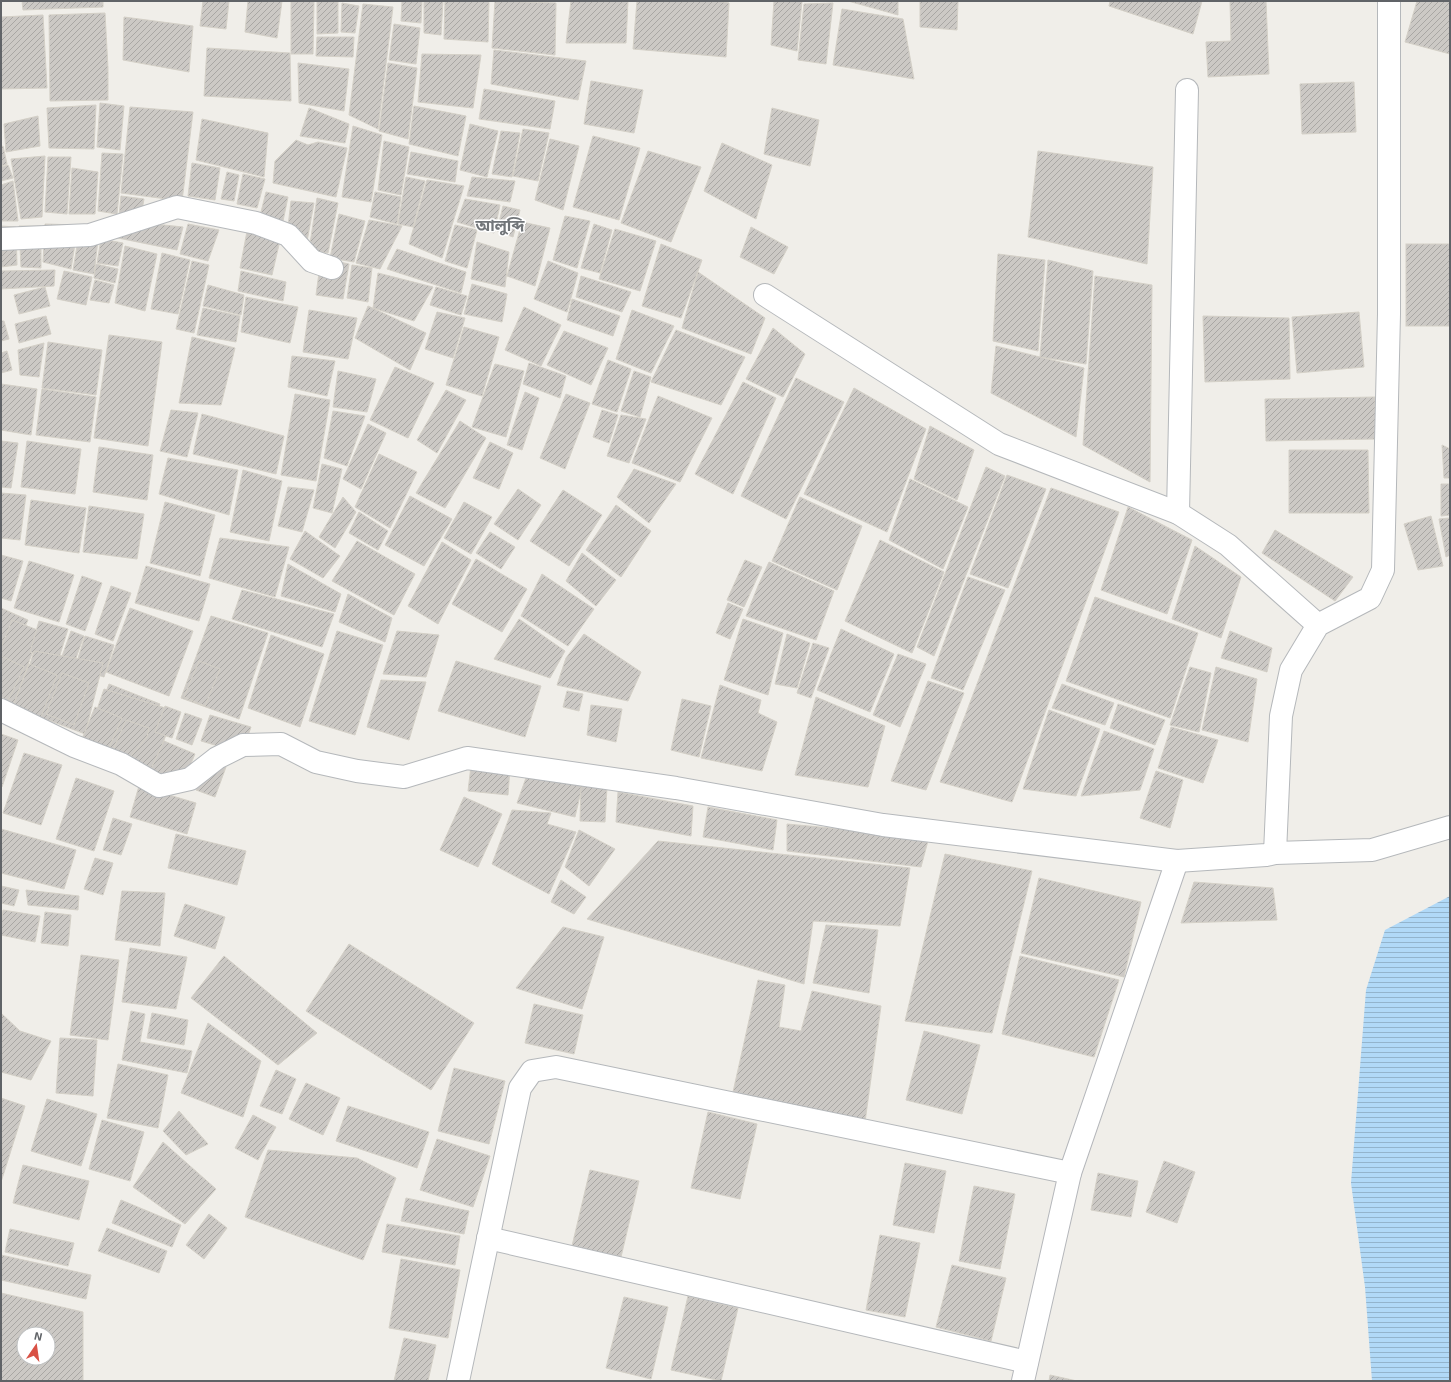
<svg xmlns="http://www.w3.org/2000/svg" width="1451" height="1382" viewBox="0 0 1451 1382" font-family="'Exo 2','Noto Sans Bengali',sans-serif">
<defs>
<pattern id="water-rules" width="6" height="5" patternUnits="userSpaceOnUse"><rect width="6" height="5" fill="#b1d9f7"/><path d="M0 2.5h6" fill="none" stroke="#93b4cc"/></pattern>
<pattern id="building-hatch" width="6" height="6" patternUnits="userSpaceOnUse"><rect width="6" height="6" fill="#ccc9c5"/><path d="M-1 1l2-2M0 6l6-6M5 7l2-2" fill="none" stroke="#a9a7a4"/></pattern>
</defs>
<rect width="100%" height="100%" fill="#f0eee9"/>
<path fill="url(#water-rules)" d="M1450,896V1381H1372L1365,1287L1351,1183L1366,990L1385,930Z"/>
<g fill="url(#building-hatch)" stroke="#d4d0c7" fill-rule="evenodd">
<path d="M22,1H103V7L23,10Z"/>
<path d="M203,1H229L226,29L200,26Z"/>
<path d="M248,1H282L277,38L245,32Z"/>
<path d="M314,1L313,54H291V2Z"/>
<path d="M317,1L338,2V33L317,34Z"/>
<path d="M402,1H422L421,23L401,21Z"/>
<path d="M424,1H443L441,35L424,33Z"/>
<path d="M445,1H489L488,42L444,39Z"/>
<path d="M495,1L556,3L555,55L492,48Z"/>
<path d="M571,1H628L626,43H566Z"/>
<path d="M637,1H717L729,3L726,57L633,49Z"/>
<path d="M774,1H802L797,51L771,45Z"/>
<path d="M848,1H898V15Z"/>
<path d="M920,1H958L957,30L920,27Z"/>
<path d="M1110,1H1202L1193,34L1109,6Z"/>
<path d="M1230,1H1266L1269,74L1208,77L1206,42L1231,41Z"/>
<path d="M1417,1H1450V54L1405,42Z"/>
<path d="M342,3L359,6L355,33L341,32Z"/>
<path d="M833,3L826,64L798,60L804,4Z"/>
<path d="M363,4L393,7L378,129L349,115Z"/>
<path d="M842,9L903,19L914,79L833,65Z"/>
<path d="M105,13L108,68V100L50,101L49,15Z"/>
<path d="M43,15L47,88L1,89V17Z"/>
<path d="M124,17L193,26L189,72L123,60Z"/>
<path d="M394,24L420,28L416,64L389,60Z"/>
<path d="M317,37H354L353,57L316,56Z"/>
<path d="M207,48L290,53L291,101L204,96Z"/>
<path d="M494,50L586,61L578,100L491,84Z"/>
<path d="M422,54L481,55L473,108L418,102Z"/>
<path d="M298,63L349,69L344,111L299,103Z"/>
<path d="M388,63L417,68L408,139L379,131Z"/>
<path d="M591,81L643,90L634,133L584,124Z"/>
<path d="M1354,82L1356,132L1302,134L1300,84Z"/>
<path d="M484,89L555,101L550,129L479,119Z"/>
<path d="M100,103L124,106L120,150L97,147Z"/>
<path d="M96,105L94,149L49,148L47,108Z"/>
<path d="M414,106L466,116L458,156L409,144Z"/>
<path d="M130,107L193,112L182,201L121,193Z"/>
<path d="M309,108L349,124L345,143L300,136Z"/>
<path d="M772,108L819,120L810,166L764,154Z"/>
<path d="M38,116L40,146L6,152L4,124Z"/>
<path d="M202,119L268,133L264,177L196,160Z"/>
<path d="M470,124L498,131L487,177L460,170Z"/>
<path d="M353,126L382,135L371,202L342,197Z"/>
<path d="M523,129L549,133L538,181L513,176Z"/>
<path d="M501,131L520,133L512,177L492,174Z"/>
<path d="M593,136L640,148L619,220L573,207Z"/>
<path d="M550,139L579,146L563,210L535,200Z"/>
<path d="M296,140L308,145L318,142L347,148L336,197L273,183L275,161Z"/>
<path d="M384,141L409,147L401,195L378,190Z"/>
<path d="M722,143L772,165L756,219L704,191Z"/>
<path d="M3,146L7,164L1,166V147Z"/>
<path d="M648,151L701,167L671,242L621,223Z"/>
<path d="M1038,151L1153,167L1147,264L1028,237Z"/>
<path d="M411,152L458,161L455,182L407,174Z"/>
<path d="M102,153L123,154L117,214L98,211Z"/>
<path d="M45,156L42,217L21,219L11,159Z"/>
<path d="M48,157H71L67,214L45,212Z"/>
<path d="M192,163L220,168L215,200L188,196Z"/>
<path d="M8,165L13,178L1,181V167Z"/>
<path d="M72,168L98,172L95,214H69Z"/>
<path d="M227,172L239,175L234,201L221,199Z"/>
<path d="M243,174L265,179L257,208L237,204Z"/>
<path d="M406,177L425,181L413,227L398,224Z"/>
<path d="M472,177L515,181L510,202L467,196Z"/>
<path d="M427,180L464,186L442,258L409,244Z"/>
<path d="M13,181L18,221H1V185Z"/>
<path d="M266,192L288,197L282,226L259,220Z"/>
<path d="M375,192L401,197L397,224L370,217Z"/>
<path d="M121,196L144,199L141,216H119Z"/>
<path d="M317,198L338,203L328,253L309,250Z"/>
<path d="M465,199L500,205L494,233L457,222Z"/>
<path d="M291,201L314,203L306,247L286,243Z"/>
<path d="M503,206L520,210L513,237L497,231Z"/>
<path d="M339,214L365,221L354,262L330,258Z"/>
<path d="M565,216L590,221L577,268L553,260Z"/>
<path d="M117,220L183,227L177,250L113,237Z"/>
<path d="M369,220L402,226L380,269L356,263Z"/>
<path d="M522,222L550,228L535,286L507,276Z"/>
<path d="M45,224L78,225L71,269L43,262Z"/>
<path d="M188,224L219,230L208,261L180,254Z"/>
<path d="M594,224L612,230L600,273L581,268Z"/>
<path d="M455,225L477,230L467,268L445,261Z"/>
<path d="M1,226L16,227L17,265L1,267Z"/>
<path d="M19,226H41V268L21,267Z"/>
<path d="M248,226L281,236L272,275L240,268Z"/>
<path d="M751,227L788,247L774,274L740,257Z"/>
<path d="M615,229L656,241L640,291L599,279Z"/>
<path d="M101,239L123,243L118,266L97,263Z"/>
<path d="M78,240H98L94,274L73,270Z"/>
<path d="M477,242L509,252L505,287L471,279Z"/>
<path d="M661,244L702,260L681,318L642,306Z"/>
<rect x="1406" y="244" width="44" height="82"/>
<path d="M125,246L157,254L145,311L115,303Z"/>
<path d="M397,249L466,272L461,293L387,269Z"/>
<path d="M162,253L190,260L178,314L151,309Z"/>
<path d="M998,254L1045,260L1038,351L993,341Z"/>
<path d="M321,258L349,264L343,299L316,295Z"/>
<path d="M1048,260L1093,271L1086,364L1040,357Z"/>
<path d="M192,261L209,265L194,333L176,329Z"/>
<path d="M548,261L578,273L567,312L534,299Z"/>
<path d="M96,264L118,269L115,283L94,278Z"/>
<path d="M352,265L372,268L368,302L347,298Z"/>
<path d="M55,270L54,286L1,289V271Z"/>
<path d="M64,271L92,277L86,305L57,299Z"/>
<path d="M241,271L286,282L283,301L238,291Z"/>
<path d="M698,272L765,318L751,354L682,328Z"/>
<path d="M378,273L433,287L414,321L373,308Z"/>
<path d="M581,276L631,292L622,312L576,297Z"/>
<path d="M1095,276L1152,285L1150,482L1083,445Z"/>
<path d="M95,280L114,285L109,303L90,300Z"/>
<path d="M472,284L507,294L502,322L464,314Z"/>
<path d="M208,285L244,295L241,315L203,306Z"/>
<path d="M45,287L50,306L19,314L14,295Z"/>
<path d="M436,287L467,296L461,315L430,305Z"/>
<path d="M246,297L298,307L290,343L241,332Z"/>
<path d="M572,299L620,316L613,336L567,320Z"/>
<path d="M368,306L426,333L410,370L355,338Z"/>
<path d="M524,307L561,325L541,366L505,350Z"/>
<path d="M203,308L240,316L236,342L197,335Z"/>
<path d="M309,310L357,318L348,359L303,352Z"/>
<path d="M632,310L674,326L651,373L616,359Z"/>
<path d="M437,312L465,318L453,358L425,349Z"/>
<path d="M1359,312L1364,367L1297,373L1292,317Z"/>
<path d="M46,316L51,334L19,343L15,324Z"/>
<path d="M1203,316L1289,318L1290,379L1205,382Z"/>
<path d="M1,321H4L9,339L1,341Z"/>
<path d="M464,327L499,337L482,396L446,385Z"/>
<path d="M773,328L805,354L783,397L746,379Z"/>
<path d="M676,330L745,357L721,405L651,382Z"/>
<path d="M564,331L608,348L591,385L547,365Z"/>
<path d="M109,335L162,342L148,446L94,438Z"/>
<path d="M192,337L235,348L221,405L179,403Z"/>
<path d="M48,342L102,350L96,395L42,388Z"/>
<path d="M44,343L39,377L20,375L18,350Z"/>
<path d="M996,346L1084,368L1076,437L991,393Z"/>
<path d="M7,351L12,370L1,373V353Z"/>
<path d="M292,356L335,361L327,396L288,387Z"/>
<path d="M608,360L631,369L617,412L592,404Z"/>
<path d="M529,363L566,376L560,398L523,384Z"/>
<path d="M495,364L524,371L506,437L472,427Z"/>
<path d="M395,367L434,383L408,438L370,420Z"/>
<path d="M338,371L376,379L367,412L333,407Z"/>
<path d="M634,371L651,377L640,417L621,411Z"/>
<path d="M796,378L844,402L786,519L741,496Z"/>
<path d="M743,382L776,398L733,494L695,474Z"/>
<path d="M1,384L37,389L31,435L1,430Z"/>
<path d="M854,388L926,429L887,532L804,494Z"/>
<path d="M42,389L96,397L90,442L36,435Z"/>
<path d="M446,390L466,400L437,453L417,440Z"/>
<path d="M525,392L539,398L522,450L507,445Z"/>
<path d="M295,394L330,400L316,481L281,475Z"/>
<path d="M566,394L590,403L565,469L540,458Z"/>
<path d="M658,396L712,418L680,482L632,463Z"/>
<path d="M1375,397L1376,439L1266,441L1265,399Z"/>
<path d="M171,410L198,413L187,457L160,451Z"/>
<path d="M602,410L618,415L609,443L593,437Z"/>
<path d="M333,411L365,416L347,466L324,458Z"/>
<path d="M202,414L284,436L276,474L193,454Z"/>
<path d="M621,415L646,419L629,463L607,456Z"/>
<path d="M460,421L486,438L445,508L416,493Z"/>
<path d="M368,424L386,433L361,489L343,479Z"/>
<path d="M930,426L974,450L957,500L914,479Z"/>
<path d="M1,441L18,443L11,488L1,487Z"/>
<path d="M27,441L81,449L75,494L21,487Z"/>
<path d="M490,442L513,453L499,489L473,478Z"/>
<path d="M1442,445L1450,449V478H1444Z"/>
<path d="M99,447L153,455L147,500L93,492Z"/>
<path d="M1289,450H1368L1369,513H1289Z"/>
<path d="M379,454L417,472L390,528L355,507Z"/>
<path d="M168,458L238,470L229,515L159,494Z"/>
<path d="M322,464L342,469L332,513L313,508Z"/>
<path d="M986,467L1005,476L934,656L917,647Z"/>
<path d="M634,469L676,484L649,523L617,497Z"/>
<path d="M243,470L282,481L269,541L230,532Z"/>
<path d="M1007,475L1046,489L1008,588L970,574Z"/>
<path d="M910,479L968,507L943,569L889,540Z"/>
<path d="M1441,484H1450V515L1441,516Z"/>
<path d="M288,487L314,490L302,532L278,526Z"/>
<path d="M1051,488L1119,512L1012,802L940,782Z"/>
<path d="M518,489L541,505L518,540L494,524Z"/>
<path d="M563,490L602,515L569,566L530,541Z"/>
<path d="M1,493L26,495L20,540L1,538Z"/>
<path d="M410,496L452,519L424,566L385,545Z"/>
<path d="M343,497L356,512L335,548L319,537Z"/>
<path d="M800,497L862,526L837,590L772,561Z"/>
<path d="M31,500L86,508L79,553L25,545Z"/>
<path d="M165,502L215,515L200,576L150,563Z"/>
<path d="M464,502L492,517L471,554L444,538Z"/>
<path d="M616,505L651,531L621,577L586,550Z"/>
<path d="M89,506L144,514L137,559L83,552Z"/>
<path d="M1128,507L1192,540L1167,614L1101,590Z"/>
<path d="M359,512L388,531L378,550L349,533Z"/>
<path d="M1431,516L1443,566L1418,570L1404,524Z"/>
<path d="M1450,518V555L1446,557L1439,519Z"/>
<path d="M1275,530L1353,577L1335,601L1262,553Z"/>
<path d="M305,531L340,556L323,578L290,559Z"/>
<path d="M490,532L515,547L501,569L476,553Z"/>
<path d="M220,538L289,547L275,597L209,578Z"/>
<path d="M880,540L944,572L912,653L845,621Z"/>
<path d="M357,541L415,574L394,615L332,581Z"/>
<path d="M442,542L471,560L438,624L408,606Z"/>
<path d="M1195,546L1241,577L1221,638L1172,619Z"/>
<path d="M582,553L616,580L596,606L566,581Z"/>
<path d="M1,555L23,561L11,601L1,598Z"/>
<path d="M476,559L527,589L502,632L452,604Z"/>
<path d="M745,560L762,567L744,607L727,600Z"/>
<path d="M29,561L74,575L59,622L14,608Z"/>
<path d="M769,562L834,591L816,640L746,616L758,586Z"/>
<path d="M288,564L341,594L335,612L281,596Z"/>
<path d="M146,566L210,584L199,621L135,603Z"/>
<path d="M542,574L594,609L568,646L521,616Z"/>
<path d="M82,576L102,583L85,631L66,624Z"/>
<path d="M968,577L1005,590L963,690L931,678Z"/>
<path d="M111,586L131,593L113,641L95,634Z"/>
<path d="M242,590L334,614L322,647L232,619Z"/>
<path d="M348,594L392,618L385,642L339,622Z"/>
<path d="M1095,597L1198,633L1170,718L1066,681Z"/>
<path d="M728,603L743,609L730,639L716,633Z"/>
<path d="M1,608L28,620L12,654L1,649Z"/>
<path d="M130,608L193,631L169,696L106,672Z"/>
<path d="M211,616L268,633L239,719L181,698Z"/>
<path d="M519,619L565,651L550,678L494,659Z"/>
<path d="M743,619L783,633L768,695L724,680Z"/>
<path d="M12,620L40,631L13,707L1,701V648Z"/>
<path d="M39,621L68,629L58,661L30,652Z"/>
<path d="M841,629L894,654L870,712L817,690Z"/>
<path d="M71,631L84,636L73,666L60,662Z"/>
<path d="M337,631L383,645L355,735L309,721Z"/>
<path d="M397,631L439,635L426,677L383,674Z"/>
<path d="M1230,631L1272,648L1267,672L1221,658Z"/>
<path d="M584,634L641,672L628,701L557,685L566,658Z"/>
<path d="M787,634L810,643L797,688L775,684Z"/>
<path d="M271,635L324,654L300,727L248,708Z"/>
<path d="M85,636L114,645L104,677L75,668Z"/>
<path d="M813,643L829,648L811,698L797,693Z"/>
<path d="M34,651L103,663L85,734L17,708Z"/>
<path d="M898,654L926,664L900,727L873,715Z"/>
<path d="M1,656L24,667L8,701L1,697Z"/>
<path d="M199,661L220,669L205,706L184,697Z"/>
<path d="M456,661L541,686L525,737L438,711Z"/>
<path d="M29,664L57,675L41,717L13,706Z"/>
<path d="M1190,667L1211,673L1199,732L1170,725Z"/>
<path d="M1216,667L1257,679L1248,742L1202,730Z"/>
<path d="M62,673L89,683L74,725L46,714Z"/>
<path d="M381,680L426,682L409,740L367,727Z"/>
<path d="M928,681L964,693L926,790L891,781Z"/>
<path d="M109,684L160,704L152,725L101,705Z"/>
<path d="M1062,684L1114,703L1105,725L1052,708Z"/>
<path d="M720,685L761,700L758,713L777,722L762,771L701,758Z"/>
<path d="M104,689L175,711L152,772L86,742Z"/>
<path d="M567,691L583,694L579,711L563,707Z"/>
<path d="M816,697L885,726L868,787L795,775Z"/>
<path d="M682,699L711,706L699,757L671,750Z"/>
<path d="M1118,704L1165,720L1155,745L1110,728Z"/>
<path d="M591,705L622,709L616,742L587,735Z"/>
<path d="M165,706L181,712L172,738L155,732Z"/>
<path d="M95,707L122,718L108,750L82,739Z"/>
<path d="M1049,710L1100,729L1076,796L1023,789Z"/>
<path d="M185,713L202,719L192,745L176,739Z"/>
<path d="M210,715L251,727L242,753L201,741Z"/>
<path d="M126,720L149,728L147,737L130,757L113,750Z"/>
<path d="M1171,727L1218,740L1203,783L1158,768Z"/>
<path d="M1104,731L1154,749L1140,790L1081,796Z"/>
<path d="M1,734L18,740L2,787H1Z"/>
<path d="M164,741L195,754L182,785L150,771Z"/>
<path d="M24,753L62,765L41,825L3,813Z"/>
<path d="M207,759L226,767L215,797L196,790Z"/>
<path d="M471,766L510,769L508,795L468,791Z"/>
<path d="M1156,771L1183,780L1170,828L1140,818Z"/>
<path d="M528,773L576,784L570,812L521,801Z"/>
<path d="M527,775L583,783L575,817L517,803Z"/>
<path d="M76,778L114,791L94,851L56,839Z"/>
<path d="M581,785L607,787L605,822L580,821Z"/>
<path d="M139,786L196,803L187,834L130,817Z"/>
<path d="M618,792L693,806L691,836L616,822Z"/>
<path d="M464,797L502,814L478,867L440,850Z"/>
<path d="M708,807L777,820L773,850L703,837Z"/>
<path d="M512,810L551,813L547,824L576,832L549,894L492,864Z"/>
<path d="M113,818L132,824L121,855L103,850Z"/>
<path d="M787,824L929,837L921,867L787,851Z"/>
<path d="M1,829L76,850L64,889L1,873Z"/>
<path d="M579,830L615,849L589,886L565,867Z"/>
<path d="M176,834L246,851L237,885L168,868Z"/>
<path d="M658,841L910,868L900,926L813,921L804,984L587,919Z"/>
<path d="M945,854L1032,871L992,1033L905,1021Z"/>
<path d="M95,858L113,863L103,895L84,889Z"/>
<path d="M1039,878L1141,902L1124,977L1021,953Z"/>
<path d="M561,880L586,897L574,914L551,902Z"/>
<path d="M1194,882L1273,888L1277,920L1181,923Z"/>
<path d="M1,886L19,890L14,906L1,903Z"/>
<path d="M26,890L79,896L78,910L28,905Z"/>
<path d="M122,891L165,893L160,946L115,940Z"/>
<path d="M185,904L225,917L215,949L174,936Z"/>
<path d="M3,910L40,916L35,942L1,935V923Z"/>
<path d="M45,912L71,915L68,946L41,943Z"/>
<path d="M826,925L878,930L869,993L813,983Z"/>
<path d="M563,927L604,937L582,1009L516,988Z"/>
<path d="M349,944L474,1023L431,1090L306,1011Z"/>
<path d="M130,948L187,957L176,1009L122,1002Z"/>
<path d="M81,955L119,960L108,1040L70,1035Z"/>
<path d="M224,956L317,1033L278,1065L191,998Z"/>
<path d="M1020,956L1119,980L1094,1057L1002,1034Z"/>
<path d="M758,980L785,985L779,1027L801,1031L812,991L881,1006L865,1122L733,1092Z"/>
<path d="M534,1004L583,1015L574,1054L525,1043Z"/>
<path d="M131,1011L145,1014L140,1042L192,1051L187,1073L122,1060Z"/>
<path d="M1,1013L20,1031L51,1041L31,1080L1,1072Z"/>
<path d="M152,1013L188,1020L184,1045L147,1038Z"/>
<path d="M208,1023L261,1061L243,1117L181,1093Z"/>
<path d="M924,1031L980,1045L962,1114L906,1100Z"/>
<path d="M60,1038L97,1040L93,1096L56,1093Z"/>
<path d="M118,1064L168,1075L158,1128L107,1118Z"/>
<path d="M454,1068L505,1081L489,1144L438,1131Z"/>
<path d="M276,1070L296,1079L282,1114L260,1106Z"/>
<path d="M306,1083L340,1098L323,1135L289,1119Z"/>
<path d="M1,1098L25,1106L1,1182Z"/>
<path d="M47,1099L97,1114L81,1166L31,1151Z"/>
<path d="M348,1106L429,1132L417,1168L336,1141Z"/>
<path d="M179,1111L208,1144L186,1155L163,1131Z"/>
<path d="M708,1112L757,1124L740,1199L691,1188Z"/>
<path d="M253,1115L276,1127L258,1160L235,1148Z"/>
<path d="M102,1120L144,1132L130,1181L89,1169Z"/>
<path d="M437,1139L490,1156L473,1207L420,1190Z"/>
<path d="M163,1142L216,1189L185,1224L133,1187Z"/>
<path d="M268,1150L357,1158L396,1178L363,1260L245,1217Z"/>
<path d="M1164,1161L1195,1172L1177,1223L1146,1212Z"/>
<path d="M905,1163L946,1171L934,1233L893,1225Z"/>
<path d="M23,1165L89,1181L79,1220L13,1203Z"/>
<path d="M590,1170L639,1181L621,1257L572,1246Z"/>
<path d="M1098,1173L1138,1181L1131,1217L1091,1210Z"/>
<path d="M974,1186L1015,1194L1000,1269L959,1261Z"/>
<path d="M406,1198L469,1211L464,1234L401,1221Z"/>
<path d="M121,1200L181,1225L172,1247L112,1223Z"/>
<path d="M209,1214L227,1228L204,1259L186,1245Z"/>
<path d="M387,1224L460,1236L455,1265L382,1252Z"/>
<path d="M107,1228L167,1251L159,1273L98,1251Z"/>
<path d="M10,1229L74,1243L68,1266L5,1252Z"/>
<path d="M880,1235L920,1243L905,1317L866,1310Z"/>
<path d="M1,1255L91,1275L86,1299L1,1280Z"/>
<path d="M401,1259L460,1270L448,1338L389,1328Z"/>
<path d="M952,1265L1006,1278L991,1341L936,1327Z"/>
<path d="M1,1293L83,1312V1381H1ZM24,1334H48V1358H24Z"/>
<path d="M688,1296L738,1308L721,1381L671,1370Z"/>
<path d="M624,1297L668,1307L651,1379L606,1368Z"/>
<path d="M404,1338L436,1345L428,1381H394Z"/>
<path d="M1050,1375L1077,1381H1049Z"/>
</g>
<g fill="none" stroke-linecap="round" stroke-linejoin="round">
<defs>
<g id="street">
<path d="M1,239L90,235L177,207L256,223L288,235L312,261L332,268"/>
<path d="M765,295L999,444L1178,513L1228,545L1318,625"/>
<path d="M1178,513L1187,90"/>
<path d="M1,710L74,746L121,764L159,786L190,779L217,758L243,745L281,744L316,762L357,771L404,777L467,758L676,788L883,825L1177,861L1266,855L1275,853L1372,850L1450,827"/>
<path d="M1275,853L1281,716L1291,670L1318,625L1370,598L1383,570L1389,314V1"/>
<path d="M488,1238L1027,1362"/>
<path d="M458,1381L520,1088L532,1071L556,1067L1070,1173"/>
</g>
<path id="secondary" d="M1023,1381L1070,1173L1177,861"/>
</defs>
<use href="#street" stroke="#b5b8bb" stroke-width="24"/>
<use href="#secondary" stroke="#b5b7bb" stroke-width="24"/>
<use href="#street" stroke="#fff" stroke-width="22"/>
<use href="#secondary" stroke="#fff" stroke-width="22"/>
</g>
<g text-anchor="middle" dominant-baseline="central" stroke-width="3" stroke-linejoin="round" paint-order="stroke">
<g font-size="16" font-weight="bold" fill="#717579" stroke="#fff">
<text x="500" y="224">আলুব্দি</text>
</g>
</g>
<rect width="1451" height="1382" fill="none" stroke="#606367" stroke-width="4"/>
<g transform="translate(36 1346) rotate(13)"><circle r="19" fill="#ffffff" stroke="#bfc1c2"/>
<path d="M0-3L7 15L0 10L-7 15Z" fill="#d95145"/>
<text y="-6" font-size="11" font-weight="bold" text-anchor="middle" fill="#606367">N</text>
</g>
</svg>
